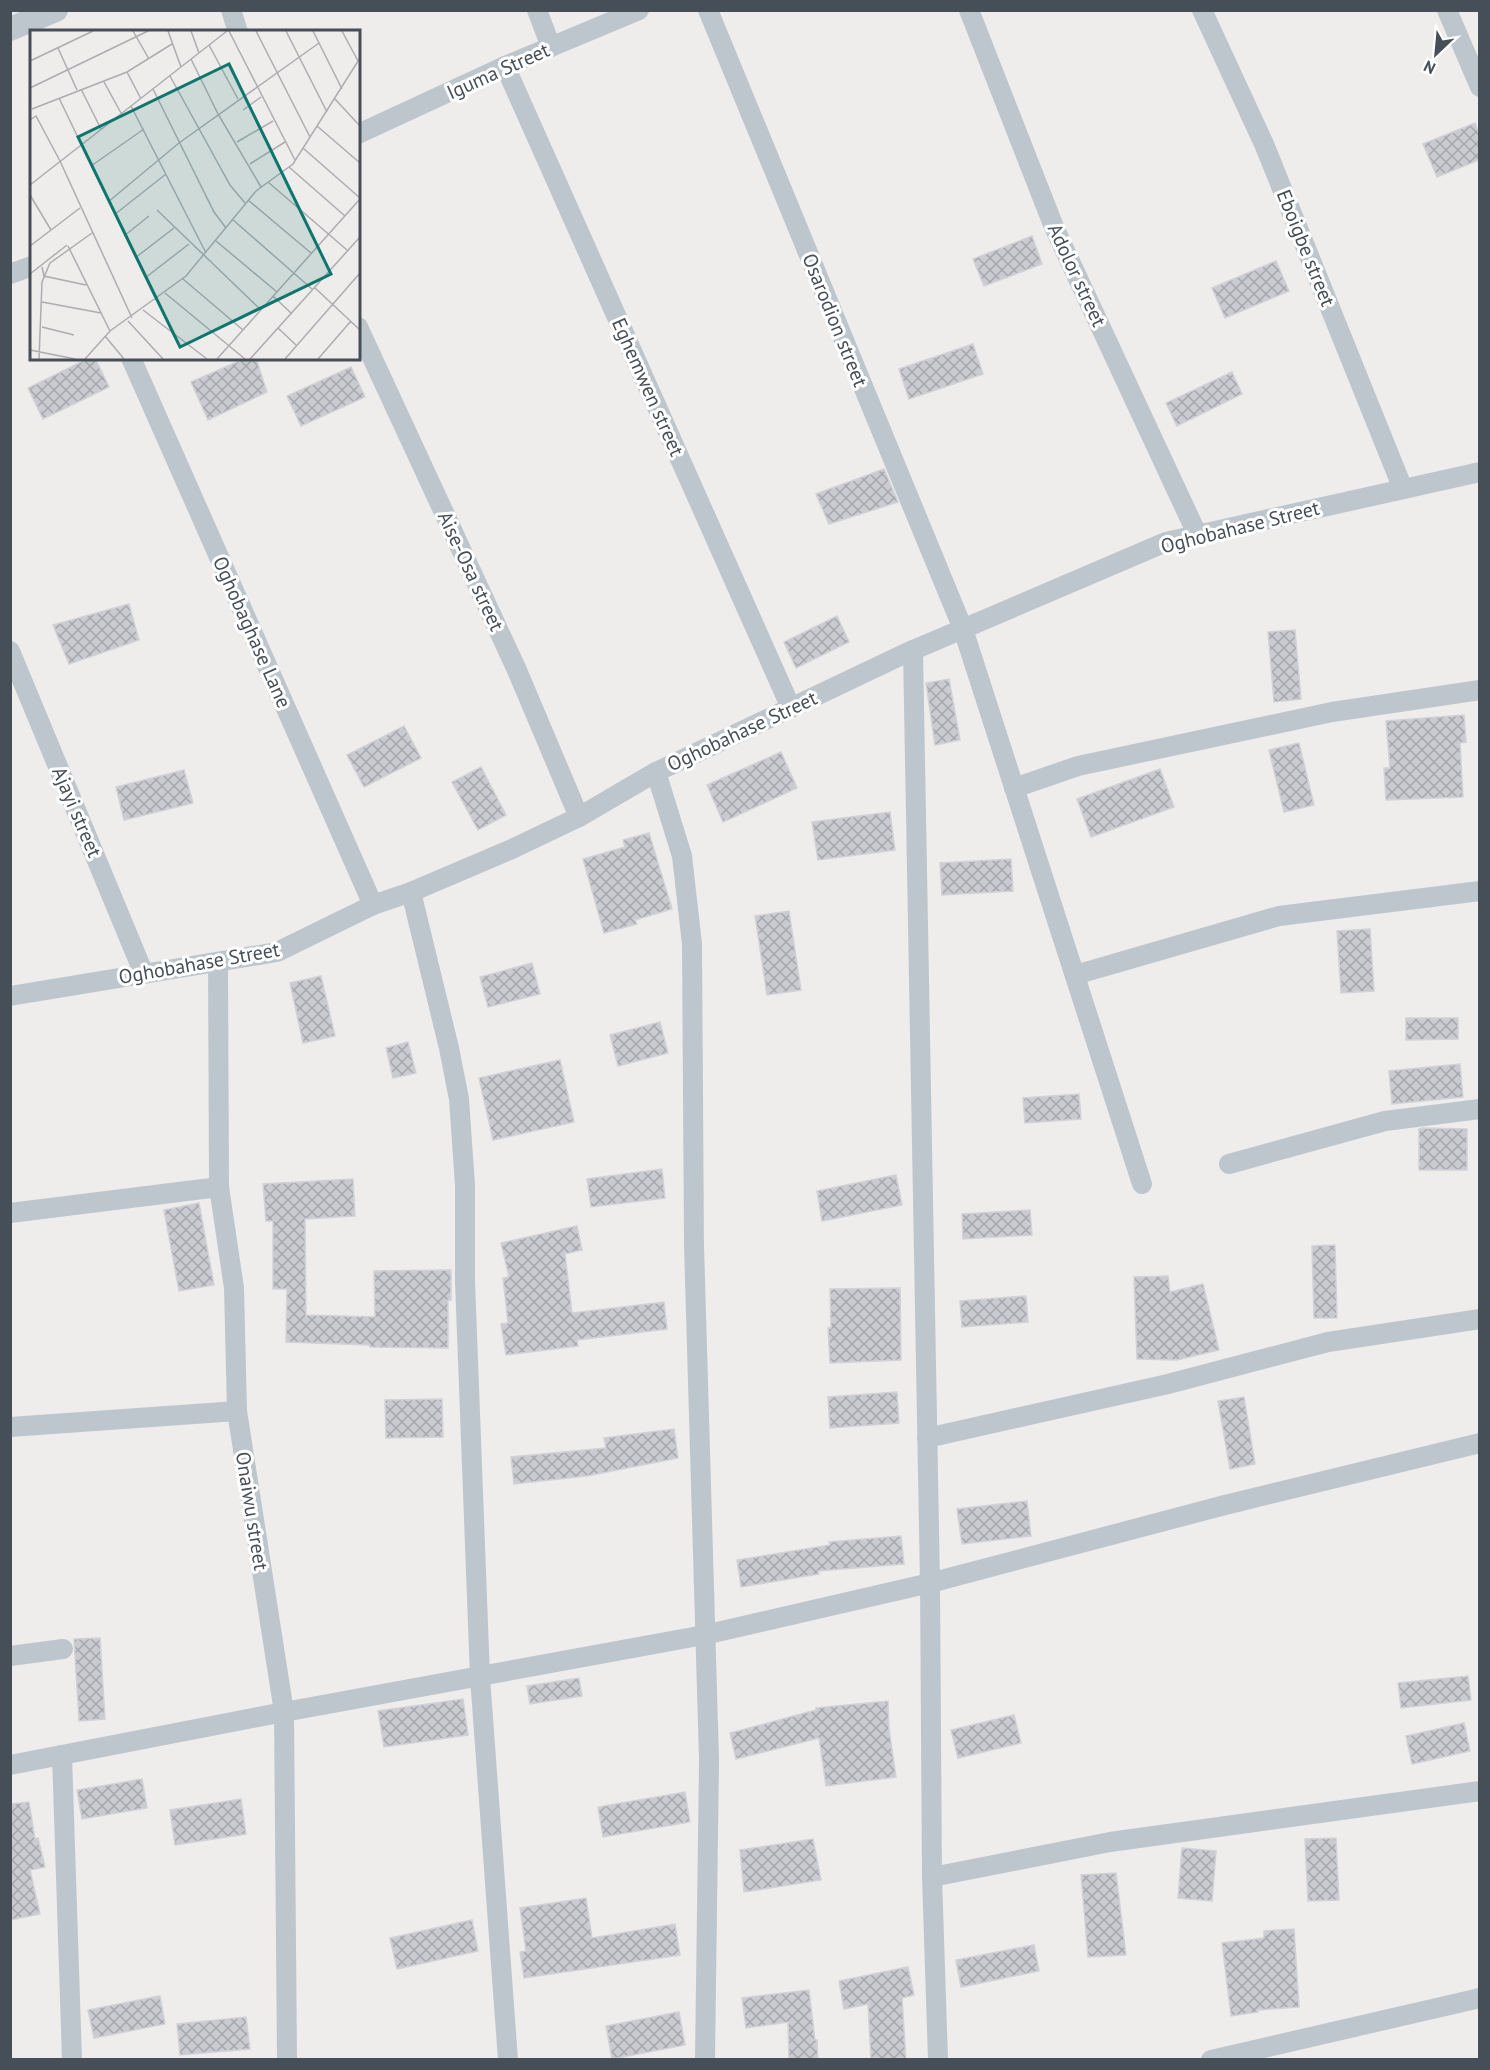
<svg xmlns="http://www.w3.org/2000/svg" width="1490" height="2070" viewBox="0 0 1490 2070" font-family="'PT Sans',sans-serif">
<defs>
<pattern id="building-cross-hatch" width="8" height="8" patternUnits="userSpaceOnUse" patternTransform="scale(1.5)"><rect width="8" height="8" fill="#cacbd1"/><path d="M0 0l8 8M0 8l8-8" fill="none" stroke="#a6a7ac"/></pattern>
</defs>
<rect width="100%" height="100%" fill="#efecec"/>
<g fill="url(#building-cross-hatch)" stroke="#d1d2d7" stroke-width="1.5">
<path d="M1475,123L1479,134V160L1437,177L1423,144Z"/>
<path d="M1032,236L1042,264L984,286L973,259Z"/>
<path d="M1276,261L1289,291L1225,318L1212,288Z"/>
<path d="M973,344L983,374L909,399L899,369Z"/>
<path d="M89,358H95L109,387L43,419L28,388Z"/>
<path d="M246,358H256L267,392L208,420L191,382Z"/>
<path d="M351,367L365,397L301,426L287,396Z"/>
<path d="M1232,372L1242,394L1177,426L1166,403Z"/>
<path d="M884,469L898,502L829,524L816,494Z"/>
<path d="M129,604L139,640L69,664L53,625Z"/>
<path d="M837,616L849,642L796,668L784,642Z"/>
<path d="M1295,630L1301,699L1274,702L1268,632Z"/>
<path d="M949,679L960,740L935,745L926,683Z"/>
<path d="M1464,715L1466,742L1460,743L1463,797L1386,800L1384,768H1390L1386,721Z"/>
<path d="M404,726L421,758L364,787L347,755Z"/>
<path d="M1299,743L1314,805L1284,812L1269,750Z"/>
<path d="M781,752L797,788L723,822L707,785Z"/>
<path d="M481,767L506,815L478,830L452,782Z"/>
<path d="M1160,769L1174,807L1091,837L1077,799Z"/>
<path d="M184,770L193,803L124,820L116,787Z"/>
<path d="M890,812L895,850L818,860L812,822Z"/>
<path d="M649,833L672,909L635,920L637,924L604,933L583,859L625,847L623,840Z"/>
<path d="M1011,859L1013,891L942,895L940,863Z"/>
<path d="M789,911L801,990L767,995L755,916Z"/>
<path d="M1370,929L1374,991L1341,993L1337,931Z"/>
<path d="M532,963L540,994L488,1007L480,977Z"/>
<path d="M321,976L335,1036L303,1043L290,983Z"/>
<path d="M1406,1018H1458V1039L1406,1040Z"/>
<path d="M660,1022L668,1053L618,1066L610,1035Z"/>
<path d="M408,1042L416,1073L393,1078L386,1048Z"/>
<path d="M560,1060L574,1122L493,1140L479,1078Z"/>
<path d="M1460,1064L1463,1097L1392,1104L1389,1071Z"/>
<path d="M1079,1094L1081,1119L1025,1123L1023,1098Z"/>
<path d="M1422,1128L1467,1129V1170H1419V1129Z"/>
<path d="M662,1169L665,1198L591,1207L587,1179Z"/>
<path d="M896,1175L902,1205L822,1221L817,1191Z"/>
<path d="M353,1179L355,1216L305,1219L306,1315L375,1317L374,1271L451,1270V1300H448V1348L370,1347V1345L286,1342L287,1289H273V1221H266L263,1184Z"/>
<path d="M199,1203L214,1285L179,1291L164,1210Z"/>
<path d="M1030,1210L1032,1235L963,1239L962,1214Z"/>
<path d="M577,1226L582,1250L565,1254L572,1313L664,1302L667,1329L577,1340L578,1346L506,1355L501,1324L508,1323L503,1278L509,1277L501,1243Z"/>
<path d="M1335,1245L1337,1318H1314L1312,1246Z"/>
<path d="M1168,1276L1170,1292L1203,1284L1219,1350L1177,1360L1137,1359L1134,1277Z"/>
<path d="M900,1288L901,1360L830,1363L828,1328H831L830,1289Z"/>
<path d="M1026,1296L1028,1322L962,1327L960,1301Z"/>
<path d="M897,1392L899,1423L830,1428L828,1397Z"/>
<path d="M1244,1397L1255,1464L1230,1469L1218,1401Z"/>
<path d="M442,1399L443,1437L386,1438L385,1400Z"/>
<path d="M674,1429L678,1458L587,1476L514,1484L511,1457L606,1448L604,1438Z"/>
<path d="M1027,1501L1031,1536L962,1544L957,1509Z"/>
<path d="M901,1536L904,1564L818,1571L819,1574L741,1587L737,1560L830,1545L829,1542Z"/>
<path d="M100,1638L105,1719L79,1721L74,1639Z"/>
<path d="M1468,1676L1471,1700L1401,1708L1398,1683Z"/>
<path d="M579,1678L582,1696L530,1704L527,1686Z"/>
<path d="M463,1699L468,1735L384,1747L378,1711Z"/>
<path d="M888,1701L889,1729L896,1777L826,1786L819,1738L736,1759L730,1733L816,1710V1708Z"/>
<path d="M1014,1715L1021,1743L958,1758L951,1730Z"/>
<path d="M1464,1723L1470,1751L1412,1764L1406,1736Z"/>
<path d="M142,1779L147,1808L82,1819L77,1790Z"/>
<path d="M685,1792L690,1822L603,1837L598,1807Z"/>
<path d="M241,1799L246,1834L175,1845L170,1810Z"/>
<path d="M29,1802L35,1839L38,1838L45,1867L30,1870L40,1914L10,1920V1804Z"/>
<path d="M1336,1838L1339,1900L1308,1901L1305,1839Z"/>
<path d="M813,1839L821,1880L744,1892L740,1850Z"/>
<path d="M1182,1848L1216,1851L1212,1901L1178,1898Z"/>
<path d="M1116,1873L1126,1955L1088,1957L1081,1875Z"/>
<path d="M586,1898L592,1938L675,1924L680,1955L524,1978L520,1952L526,1951L520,1908Z"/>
<path d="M472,1920L478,1951L397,1969L390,1938Z"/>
<path d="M1294,1929L1299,2007L1257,2010L1258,2012L1231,2016L1222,1943L1264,1938V1931Z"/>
<path d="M1034,1945L1039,1971L961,1987L956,1960Z"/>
<path d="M908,1967L914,1995L902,1998L906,2060H871L868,2004L844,2009L839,1981Z"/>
<path d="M809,1990L815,2040H817L818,2060H789L788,2022L746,2028L742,1998Z"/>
<path d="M160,1996L165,2024L94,2038L88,2010Z"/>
<path d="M679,2012L685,2045L612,2059L606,2026Z"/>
<path d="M246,2017L250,2049L180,2055L177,2024Z"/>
</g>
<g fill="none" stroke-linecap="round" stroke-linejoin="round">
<g stroke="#bec6cd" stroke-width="20">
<path d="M231,10L238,32"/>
<path d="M537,10L551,47"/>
<path d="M708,10L963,629L1142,1184"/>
<path d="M969,10L1054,227L1197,534"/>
<path d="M1202,10L1264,144L1403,489"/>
<path d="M1447,10L1480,87"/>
<path d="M505,66L791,708"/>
<path d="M358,134L505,66L639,10"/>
<path d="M10,274L32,266"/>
<path d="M358,327L516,668L579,817"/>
<path d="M131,358L373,905"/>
<path d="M913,650L930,1583L932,1877L938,2060"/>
<path d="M10,651L144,974"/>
<path d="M656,772L682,856L692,944L694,1245L709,1759L705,2060"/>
<path d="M1014,788L1078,766L1332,712L1480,690"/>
<path d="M411,892L449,1048L459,1099L465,1185V1281L480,1677L508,2060"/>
<path d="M218,963L219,1187L234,1288L237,1411L284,1712L287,2060"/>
<path d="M1075,975L1279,916L1480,891"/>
<path d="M10,996L277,952L373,905L411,892L512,849L579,817L656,772L904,654L1166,542L1480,472"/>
<path d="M1229,1164L1385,1121L1480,1109"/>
<path d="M10,1213L219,1187"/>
<path d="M10,1427L237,1411"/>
<path d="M927,1438L1168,1384L1328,1342L1480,1319"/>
<path d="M10,1656L63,1649"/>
<path d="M62,1755L72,2060"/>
<path d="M10,1765L284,1712L704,1635L930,1583L1225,1505L1480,1443"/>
<path d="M932,1877L1110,1842L1480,1791"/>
<path d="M1211,2060L1480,1998"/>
</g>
<path stroke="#bec6cd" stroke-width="24" d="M10,29L56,10"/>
</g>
<g text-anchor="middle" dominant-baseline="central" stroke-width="6" stroke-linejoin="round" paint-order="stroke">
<g font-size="20" fill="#464f58" stroke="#fff">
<text transform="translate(498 71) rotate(-24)">Iguma Street</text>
<text transform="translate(1306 248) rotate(68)">Eboigbe street</text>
<text transform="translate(1077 275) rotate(65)">Adolor street</text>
<text transform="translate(835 320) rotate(68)">Osarodion street</text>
<text transform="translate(648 387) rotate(66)">Eghemwen street</text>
<text transform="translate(1240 527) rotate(-14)">Oghobahase Street</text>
<text transform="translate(471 571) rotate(65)">Aise-Osa street</text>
<text transform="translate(252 632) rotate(66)">Oghobaghase Lane</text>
<text transform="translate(742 731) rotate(-25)">Oghobahase Street</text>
<text transform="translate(77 812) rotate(67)">Ajayi street</text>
<text transform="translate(199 963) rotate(-10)">Oghobahase Street</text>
<text transform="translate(252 1511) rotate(81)">Onaiwu street</text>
</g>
</g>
<g transform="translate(30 30)">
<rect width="330" height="330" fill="#efecec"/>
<path fill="none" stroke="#abadb1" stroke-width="1.5" d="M103,1L119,29M138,1L151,37M161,1L169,23M199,1L265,130M226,1L280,107M256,1L297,82M283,1L312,59M312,1L328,31M179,15L208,69M28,18L47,60M161,29L188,84L231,157M0,31L63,1M97,42L111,69M140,46L200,155L215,173M74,52L91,83M0,58L118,1M51,59L71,99M123,59L184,182L196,198M29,68L126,270M305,69L330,96M101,76L176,223M2,79L97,42L142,14M213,80L231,67M0,90L6,86L30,131L102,288M287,96L330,133M207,112L243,91M273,118L330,168M220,134L255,112M61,136L114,99M259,137L315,186M238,152L317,220M0,155L197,1M0,165L21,200M218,170L281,223M78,172L149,113L289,13M127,180L231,280M84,185L136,144M202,189L282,259M94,206L119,186M186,211L247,262M0,216L50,178M38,216L80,301M105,228L144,198M12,237L14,246L56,255M0,244L37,215M115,248L159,214M153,249L213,300M284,257L330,300M135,263L215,329M243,266L261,283M12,272L71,283M113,280L177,329M98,291L133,329M12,297L44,305M248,298L266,315M75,306L94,329M0,320L45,329M9,329L12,252L20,233L62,203M55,329L80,301L156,246L226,161L263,134L330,28M187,329L330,169M220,329L330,207M255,329L330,243M288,329L321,291"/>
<path fill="#0f766e" fill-opacity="0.15" stroke="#0f766e" stroke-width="3" d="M199,34L301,244L150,317L48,107Z"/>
<rect width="330" height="330" fill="none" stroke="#464f58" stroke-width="3"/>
</g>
<rect width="1490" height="2070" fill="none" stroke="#464f58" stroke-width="24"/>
<g transform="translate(1436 54) rotate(206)" stroke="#ffffff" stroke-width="4.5" paint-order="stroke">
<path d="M0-4.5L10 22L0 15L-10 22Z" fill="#464f58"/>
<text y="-9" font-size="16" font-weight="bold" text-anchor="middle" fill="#464f58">N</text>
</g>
</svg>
